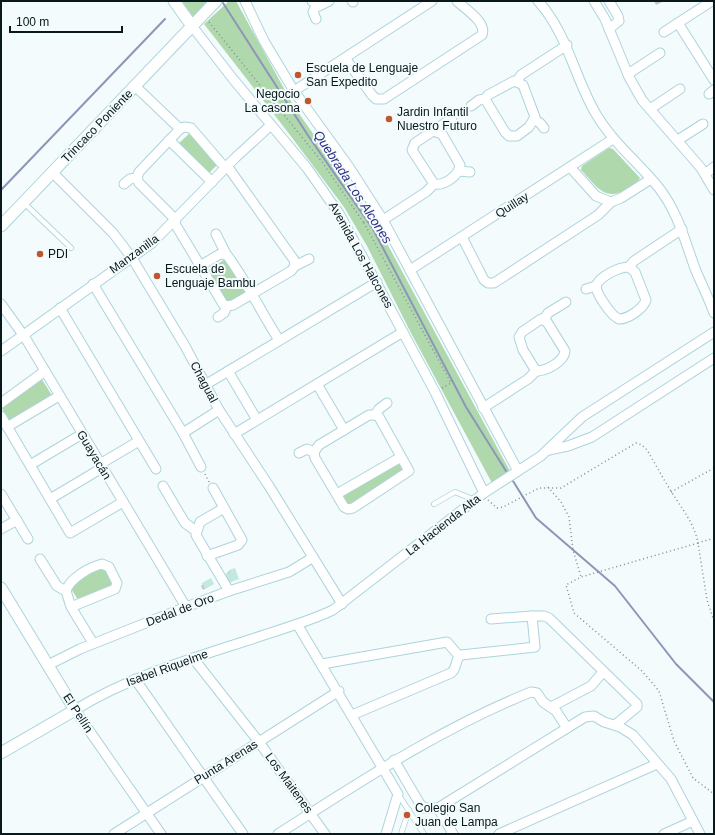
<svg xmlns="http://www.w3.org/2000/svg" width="715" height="835" viewBox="0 0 715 835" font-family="Arial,sans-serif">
<rect width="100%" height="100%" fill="#f3fbfd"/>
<g fill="#b0d8ad">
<path d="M182,1H210L194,18Z"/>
<path d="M229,1H236L293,105L377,225L511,473L492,483L411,333L367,246L344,207L290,135L204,24Z"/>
<path d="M190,133L218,164L207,175L178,144Z"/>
<path d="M609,148L613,149L640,178C637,184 631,186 625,190C604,202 595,184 581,170L582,166Z"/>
<path d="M227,258L248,293L229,305L208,270Z"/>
<path d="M41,378L53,397L9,423L1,406Z"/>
<path d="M399,459L406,471L349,507L341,495Z"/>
<path d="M104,566L114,586L79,601L69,586Z"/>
</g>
<g fill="#0003">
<path d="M654,1H664L656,5Z"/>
<path d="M234,569L238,579L228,583L224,577L229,571Z"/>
<path d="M203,584H213L203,590L201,586Z"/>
</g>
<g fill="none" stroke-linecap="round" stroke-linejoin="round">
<g stroke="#8d96b8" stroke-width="2">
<path d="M223,3L309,137L373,229L466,407L506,471"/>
<path d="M1,190L165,19"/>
<path d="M513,481L536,518L615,586L676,664L714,702"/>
</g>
</g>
<g fill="#c2e9df">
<path d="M235,568L239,579L230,582L225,574L230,573L229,570Z"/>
<path d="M211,578L214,584L205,589L202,583Z"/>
</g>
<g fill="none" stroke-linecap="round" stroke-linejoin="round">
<defs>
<g id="service">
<path d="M23,202L71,248"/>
<path d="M434,504L455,492L475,500"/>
<path d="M398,794L424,834"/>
<path d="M401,834L409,810"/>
</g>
<g id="minor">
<path d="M245,1L264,41L294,91L349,167L383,220L518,471"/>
<path d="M312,1L319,6L329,1"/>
<path d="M352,1L353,2"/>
<path d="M538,1C568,34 574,77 596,114C613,143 639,163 659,188C679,214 685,242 696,271C702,285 709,299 714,313"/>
<path d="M594,1L605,19L629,77L642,100L701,168L714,190"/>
<path d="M316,19L313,12L316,6"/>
<path d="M678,23L714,80"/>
<path d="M192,26L233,79L307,168L340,215L435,392L484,493"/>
<path d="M609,29L619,21L618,16L609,1"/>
<path d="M664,32L712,1"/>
<path d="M345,58L372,95L376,99H384L482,35C487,22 465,9 457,1"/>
<path d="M628,74L660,53"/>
<path d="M514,81L523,85L535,117L529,127L517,136H509L505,132L485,99L488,95Z"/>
<path d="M517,81L521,75L567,45"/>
<path d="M135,86L180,129"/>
<path d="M294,91L432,1"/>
<path d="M709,94L714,90"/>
<path d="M471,106L479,100L485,99"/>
<path d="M650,109L680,89"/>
<path d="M535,120L540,123L544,128"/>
<path d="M433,131L442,134L460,165C459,176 444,186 434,184L412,150L415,143Z"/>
<path d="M438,131L441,126L452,118"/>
<path d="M169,140L212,182"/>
<path d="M678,140L703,124"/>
<path d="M570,167L596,196L611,202L621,198L651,179"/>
<path d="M459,171L470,172"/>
<path d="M52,172L113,233L132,258L185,346L219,410L269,486L342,604"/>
<path d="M705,174L714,167"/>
<path d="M137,178L139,172L180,129L184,127L191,128L221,163L230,170L294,260L295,266"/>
<path d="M137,178L139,183L176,220"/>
<path d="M124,184L130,179L137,178"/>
<path d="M383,220L426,192L434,184"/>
<path d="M174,222L223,304L227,306"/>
<path d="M216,234L226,254"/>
<path d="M462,237L484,280L488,283H494L598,215L611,202"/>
<path d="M200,266L220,254L227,255C247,282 261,312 279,340"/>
<path d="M629,267L635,272L646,300C643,309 628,319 619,319C611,316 596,293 596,286C600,276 619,267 629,267Z"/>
<path d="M629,267L634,261L682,229"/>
<path d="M410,270L613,139"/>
<path d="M93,284L183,433L201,467"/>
<path d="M586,289L596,286"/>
<path d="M1,304L26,339L186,607"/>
<path d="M227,306L233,305L291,271L295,266L309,259"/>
<path d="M60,308L156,469"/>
<path d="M218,317L224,313L227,306"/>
<path d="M541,319L547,322L565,351C564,362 546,371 536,371L523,350L519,337L522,332Z"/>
<path d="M544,319L548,313L566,302"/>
<path d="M1,351L152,243L235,158L271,125"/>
<path d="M228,371L257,420"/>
<path d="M317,384L344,430"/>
<path d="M205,385L377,282"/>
<path d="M1,403L45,371"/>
<path d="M483,408L528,379L536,371"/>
<path d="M375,415L379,409L387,403"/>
<path d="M1,416L70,533L123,502"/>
<path d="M7,427L59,396"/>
<path d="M183,433L219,410"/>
<path d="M234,434L403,332"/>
<path d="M549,450L568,446L592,437L714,358"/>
<path d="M314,452L315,458L344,507L348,509L353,508L409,471L379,417L375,415"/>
<path d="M314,452L319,445L369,415H375"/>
<path d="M299,453L307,449L314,452"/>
<path d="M100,464L139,441"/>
<path d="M30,465L82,434"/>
<path d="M163,486L185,523L196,531"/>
<path d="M1,494L28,539"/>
<path d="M337,494L401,457"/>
<path d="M50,499L102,468"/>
<path d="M224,508L200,522L196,535L229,591"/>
<path d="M1,529L17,520"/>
<path d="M207,556L238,545L242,540L213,488"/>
<path d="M40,559L57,586L66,591"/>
<path d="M71,607L115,589L117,583L109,567L102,564C90,567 70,578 66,591L71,607L93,643"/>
<path d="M532,616H544L549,618L637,704V707L615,725"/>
<path d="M297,624L398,794L386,834"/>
<path d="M193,658L259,742L325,834"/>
<path d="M322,664L447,642L459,656"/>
<path d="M48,665L80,649L186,607L229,591L289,572L312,558"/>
<path d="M135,679L243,834"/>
<path d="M551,707L591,686L603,672"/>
<path d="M352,715L451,673C458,668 454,660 461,655L535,647L532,616L491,619"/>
<path d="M394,760L420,804L424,808H438L585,717L594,716L604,722L620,727L633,735L671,779L700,834"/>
<path d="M438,808L453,834"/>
<path d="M114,834L339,691"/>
<path d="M161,834L75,710C130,676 194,658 255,638C281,629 308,622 333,610L484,493L541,456L582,417L714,332"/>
<path d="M278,834C360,782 441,728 531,692L537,693L543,702L556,711L567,728"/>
<path d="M499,834L657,764"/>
<path d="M664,834L693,821"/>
</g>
<g id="tertiary">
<path d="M174,1L192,26"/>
<path d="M1,226L216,1"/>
<path d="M1,588L75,710L1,753"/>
</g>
</defs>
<use href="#service" stroke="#acd4dc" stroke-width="6"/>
<use href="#minor" stroke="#acd4dc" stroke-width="11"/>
<use href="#tertiary" stroke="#acd4dc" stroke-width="13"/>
<g stroke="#828e90" stroke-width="1.5" stroke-dasharray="1 3" stroke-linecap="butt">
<path d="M209,22L322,162L364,223"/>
<path d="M371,218L364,223L451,383L442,388"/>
<path d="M205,474L209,482"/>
<path d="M548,487L561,502L569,517L573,550L581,577"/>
<path d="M671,492L714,468"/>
<path d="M488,500L497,508L503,507L539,488H561L636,443L642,445L647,450C655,463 662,477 671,491C681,508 694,522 698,543L714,538"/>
<path d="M714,621L707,600L698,543L581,577L566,585L574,613L642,671L659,691L674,741L693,778L714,794"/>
</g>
<use href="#service" stroke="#fff" stroke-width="4.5"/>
<use href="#minor" stroke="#fff" stroke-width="9"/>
<use href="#tertiary" stroke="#fff" stroke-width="11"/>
</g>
<g fill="#be572d" stroke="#f3fbfd" stroke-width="1.5">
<circle cx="298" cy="75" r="4"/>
<circle cx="308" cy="101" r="4"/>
<circle cx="389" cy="119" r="4"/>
<circle cx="40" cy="254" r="4"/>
<circle cx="157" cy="276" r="4"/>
<circle cx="407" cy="815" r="4"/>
</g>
<g text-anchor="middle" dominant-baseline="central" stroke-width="4" stroke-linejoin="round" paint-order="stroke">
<g font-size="12" fill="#08181b" stroke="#f3fbfd" text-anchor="start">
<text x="306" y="68">Escuela de Lenguaje<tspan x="306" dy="14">San Expedito</tspan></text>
<text x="300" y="94" text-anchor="end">Negocio<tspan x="300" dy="14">La casona</tspan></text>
<text x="397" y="112">Jardin Infantil<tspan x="397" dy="14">Nuestro Futuro</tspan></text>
<text x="48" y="254">PDI</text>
<text x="165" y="269">Escuela de<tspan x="165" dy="14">Lenguaje Bambu</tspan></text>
<text x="415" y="808">Colegio San<tspan x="415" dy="14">Juan de Lampa</tspan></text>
</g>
<g font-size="12" fill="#08181b" stroke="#f3fbfd">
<text transform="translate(97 126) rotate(-46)">Trincaco Poniente</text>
<text transform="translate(512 205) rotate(-33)">Quillay</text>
<text transform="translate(134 254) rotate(-36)">Manzanilla</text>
<text transform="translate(361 255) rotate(61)">Avenida Los Halcones</text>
<text transform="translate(204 382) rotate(62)">Chagual</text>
<text transform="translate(94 455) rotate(59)">Guayacán</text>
<text transform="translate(443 525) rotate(-38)">La Hacienda Alta</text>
<text transform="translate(180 610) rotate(-21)">Dedal de Oro</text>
<text transform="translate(167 668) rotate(-20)">Isabel Riquelme</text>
<text transform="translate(78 713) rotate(57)">El Pellín</text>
<text transform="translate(226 762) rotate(-32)">Punta Arenas</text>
<text transform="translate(289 783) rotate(54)">Los Maitenes</text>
</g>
<g font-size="13" font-style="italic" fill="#302c81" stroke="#f3fbfd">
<text transform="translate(353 187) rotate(57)">Quebrada Los Alcones</text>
</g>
</g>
<rect width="715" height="835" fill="none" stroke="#08181b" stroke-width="4"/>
<path d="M10 26v6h112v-6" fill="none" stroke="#08181b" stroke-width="2"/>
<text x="16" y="26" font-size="12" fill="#08181b" stroke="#f3fbfd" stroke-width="3" paint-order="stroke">100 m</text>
</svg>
